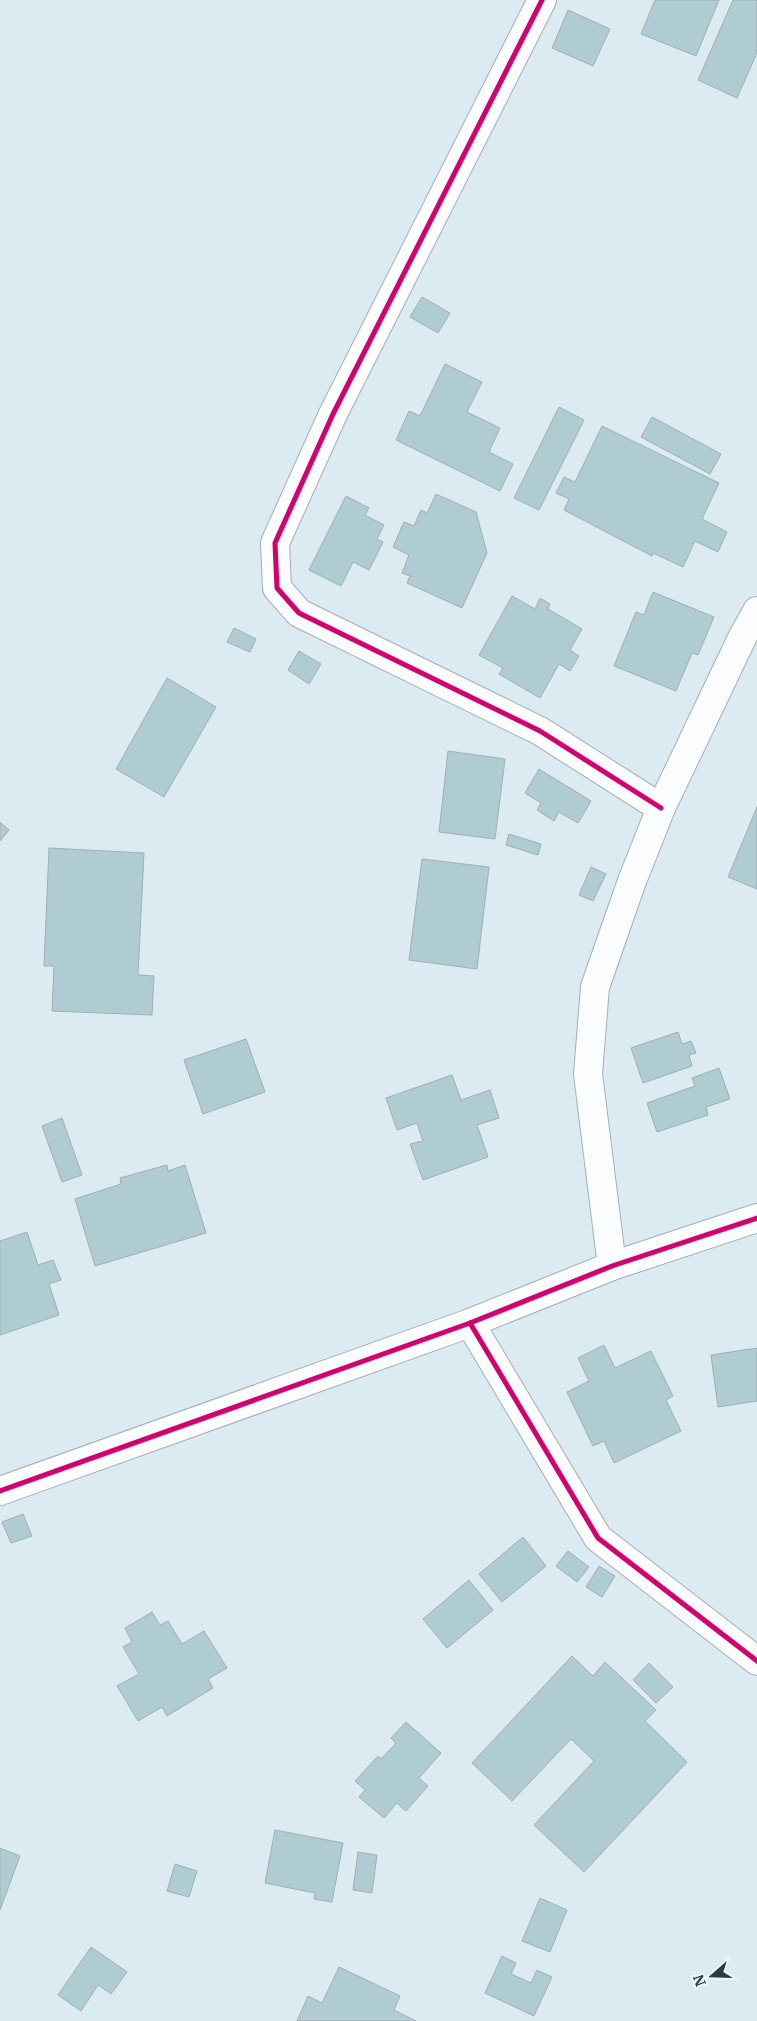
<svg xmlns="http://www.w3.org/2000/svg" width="757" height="2021" viewBox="0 0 757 2021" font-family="Merriweather,serif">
<rect width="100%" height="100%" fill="#dceaf1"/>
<g fill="#afccd3" stroke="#9fafb4">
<path d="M655,0H719L696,56L641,34Z"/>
<path d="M733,0H757V53L737,98L698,80Z"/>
<path d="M568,10L610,29L593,66L552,48Z"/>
<path d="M422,297L450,313L438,333L410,317Z"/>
<path d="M445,364L482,382L467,412L500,428L489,452L513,464L500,491L396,440L409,411L420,416Z"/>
<path d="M559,407L584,420L539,510L514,498Z"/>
<path d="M652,417L721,454L710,474L641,437Z"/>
<path d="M602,426L719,483L702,519L727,532L718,552L695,541L683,567L653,553L652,556L564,510L569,499L556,493L564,477L575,482Z"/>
<path d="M436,494L476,512L487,553L462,608L407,583L410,576L402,573L409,555L393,547L404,522L414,526L421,510L427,513Z"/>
<path d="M346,496L369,508L365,515L384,525L377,539L383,542L369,570L353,562L341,586L309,570Z"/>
<path d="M653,592L714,617L698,655L692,653L676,691L614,666L636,612L644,615Z"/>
<path d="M512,596L535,609L540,598L550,604L548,609L582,629L570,650L579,656L570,671L559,664L540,698L499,674L503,668L479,655Z"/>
<path d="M234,628L256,639L250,652L227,642Z"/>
<path d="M299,651L321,664L309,684L288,670Z"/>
<path d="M167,678L216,707L164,797L116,769Z"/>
<path d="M448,751L505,759L495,839L439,832Z"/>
<path d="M539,769L591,801L578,823L559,812L554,821L537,810L541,803L525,793Z"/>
<path d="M757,807V889L728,877Z"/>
<path d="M0,822L9,830L0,841Z"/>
<path d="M509,834L541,844L538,855L506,845Z"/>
<path d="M49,848L144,853L138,975L154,976L152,1015L52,1011L54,966H44Z"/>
<path d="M422,859L489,867L477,969L409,960Z"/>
<path d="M591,867L606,874L593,901L579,895Z"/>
<path d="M678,1032L682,1044L691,1041L696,1053L689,1055L692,1066L643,1083L631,1048Z"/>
<path d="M246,1039L265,1092L203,1114L184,1060Z"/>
<path d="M719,1068L730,1099L706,1107L708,1115L657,1132L647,1103L695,1086L692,1078Z"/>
<path d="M452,1075L461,1100L490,1090L499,1118L477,1125L488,1157L423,1180L410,1144L423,1141L417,1123L397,1130L386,1098Z"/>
<path d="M62,1118L82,1175L62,1182L42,1126Z"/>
<path d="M167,1165L168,1171L185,1165L206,1233L95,1266L75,1199L121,1184L120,1178Z"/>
<path d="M27,1232L38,1265L53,1260L61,1280L49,1284L59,1315L0,1335V1241Z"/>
<path d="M604,1345L615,1368L651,1351L673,1396L666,1400L681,1431L614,1463L604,1441L593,1446L567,1392L589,1381L578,1358Z"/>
<path d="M757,1348V1401L718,1407L711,1355Z"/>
<path d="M23,1514L32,1536L11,1543L2,1522Z"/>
<path d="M523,1537L546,1566L502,1602L479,1574Z"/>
<path d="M568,1551L589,1567L577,1582L556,1566Z"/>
<path d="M599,1566L615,1576L602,1597L586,1587Z"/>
<path d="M469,1580L493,1610L447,1648L423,1619Z"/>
<path d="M152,1612L160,1625L168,1621L182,1644L204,1631L227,1668L208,1679L213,1688L167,1716L162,1707L138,1721L117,1686L139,1674L123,1647L132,1642L125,1628Z"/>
<path d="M572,1656L593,1676L605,1662L656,1710L645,1721L687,1762L584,1872L534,1825L594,1761L571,1739L512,1801L472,1763Z"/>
<path d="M649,1663L673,1687L656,1703L633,1680Z"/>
<path d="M406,1722L441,1753L419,1778L428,1786L406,1811L397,1803L384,1818L359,1797L365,1790L355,1781L378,1756L381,1759L396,1743L391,1738Z"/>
<path d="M275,1830L343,1843L332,1902L314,1899L315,1893L265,1883Z"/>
<path d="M0,1848L20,1856L0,1910Z"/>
<path d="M358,1852L377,1855L372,1893L353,1890Z"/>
<path d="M175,1864L197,1871L189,1897L167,1891Z"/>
<path d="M540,1898L567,1910L550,1952L522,1941Z"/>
<path d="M91,1947L127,1972L111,1994L98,1985L81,2011L58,1995Z"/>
<path d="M502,1956L516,1963L511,1974L531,1983L537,1970L552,1977L534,2016L485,1993Z"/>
<path d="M339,1967L400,1996L394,2010L416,2021H297L308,1996L322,2003Z"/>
</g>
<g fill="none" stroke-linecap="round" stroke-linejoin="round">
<defs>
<g id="street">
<path d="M542,0L333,414L275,543L277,588L299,613L540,731L661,808"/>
<path d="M612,1266L588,1074L595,987L632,881L661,808L743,636L757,611"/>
<path d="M470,1323L598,1538L757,1661"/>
<path d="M0,1491L470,1323L612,1266L757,1218"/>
</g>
</defs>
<use href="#street" stroke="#a2b1b8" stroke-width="30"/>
<use href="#street" stroke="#fafcfd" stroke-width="28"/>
<defs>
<g id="cycleway">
<path d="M542,0L333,414L275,543L277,588L299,613L540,731L661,808"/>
<path d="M470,1323L598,1538L757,1661"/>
<path d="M0,1491L470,1323L612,1266L757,1218"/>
</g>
</defs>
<use href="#cycleway" stroke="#eef7fb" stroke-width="8"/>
<use href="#cycleway" stroke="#d6006c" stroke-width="5"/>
</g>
<g transform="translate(712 1976) rotate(250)" stroke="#eef7fb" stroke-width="4" paint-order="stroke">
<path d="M0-4L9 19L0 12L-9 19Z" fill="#293b43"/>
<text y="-8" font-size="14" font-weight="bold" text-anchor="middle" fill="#293b43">N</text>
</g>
</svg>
